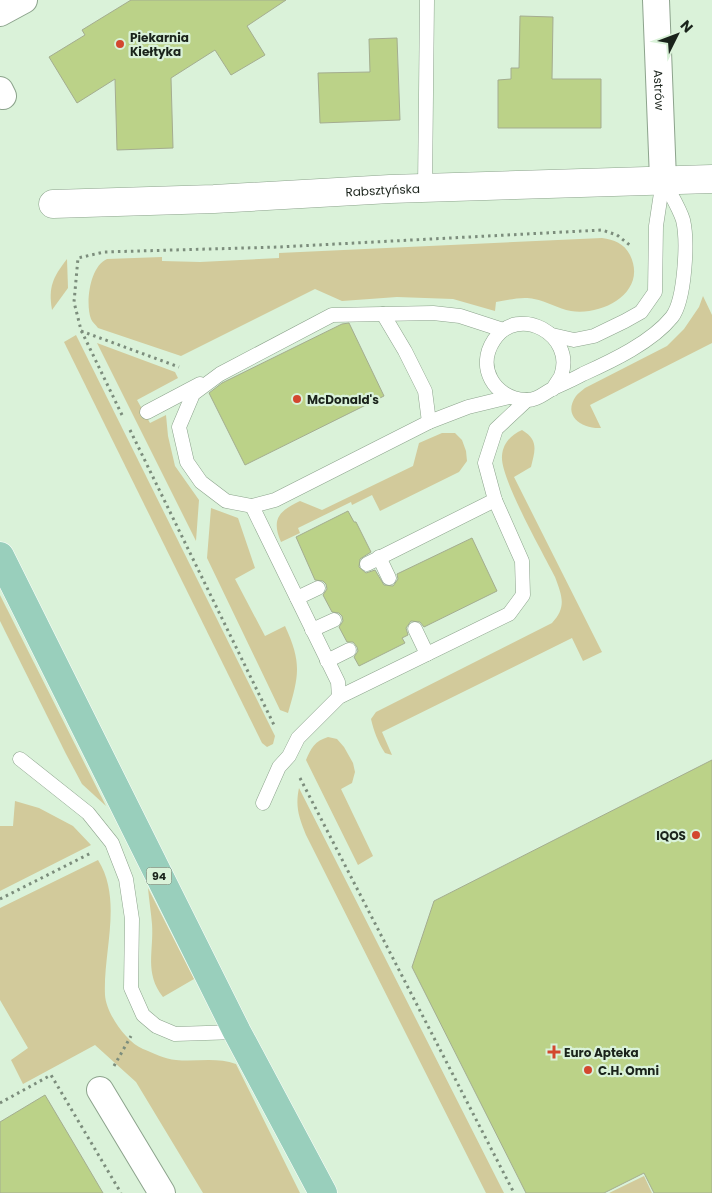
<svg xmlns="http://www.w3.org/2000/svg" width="712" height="1193" viewBox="0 0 712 1193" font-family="Poppins,sans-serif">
<rect width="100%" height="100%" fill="#daf2d9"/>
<g fill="#d2ca9b">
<path d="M602,238C614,240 624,243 630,255C648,292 603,316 571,311C558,309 547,301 534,299C523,296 508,300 496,302L495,311L453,299L397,297L342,301L315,289L181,356L98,328C96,325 92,322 91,319C85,303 90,266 107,259L162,257V261L200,262L279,258V253Z"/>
<path d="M67,259L68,288L52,310C48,287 53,277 67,259Z"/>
<path d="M703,296L712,315V343L590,405L601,428C582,429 562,416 576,396C578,393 582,391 585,388L667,346L684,329L699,307Z"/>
<path d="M76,335L275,736L273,744L267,747L262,743L64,342Z"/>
<path d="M97,343L175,372L178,378L137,400L150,423L166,415L168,436L175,466L199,500L196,541Z"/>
<path d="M522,430C539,440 535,451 531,467L514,477L602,652L583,661L572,638L382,732L392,755L385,753C378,742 374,732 371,719L376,712L552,623C567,607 562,596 555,577C543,553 500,478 502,456C503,443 511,435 522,430Z"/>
<path d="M442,433H455L462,440L466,451L467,461L459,472L380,511L372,495L352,505L351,502L298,528L300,533L281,542C271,519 279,511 300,501L322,510L413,466L419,443Z"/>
<path d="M211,508L238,518L255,568L235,579L265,636L285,626C302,663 299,675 288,713L280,710L207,558Z"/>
<path d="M0,595L106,806L82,784L66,754L0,621Z"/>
<path d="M328,737L337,739L344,747L353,763L355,772L352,783L341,789L373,856L358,865L306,760C311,748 315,741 328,737Z"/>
<path d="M299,788L504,1193H486L306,835C299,817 295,807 299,788Z"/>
<path d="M15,801L39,808L73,826L91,845L0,891V826H13Z"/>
<path d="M98,860C123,900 103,951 105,995C106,1013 126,1042 143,1049C153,1053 165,1059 176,1060C196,1062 217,1057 236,1064L300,1193H203L136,1082L95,1045L23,1084L11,1060L28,1048L0,1000V908Z"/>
<path d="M148,888L194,979L163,997C144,973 154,951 152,924C151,912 149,900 148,888Z"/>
<path d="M644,1176L652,1193H609Z"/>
</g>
<g fill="#bbd288" stroke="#a4ad90">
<path d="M131,0H286L247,26L265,55L231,75L215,50L171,78L173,148L117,150L115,79L77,103L49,57L85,35L82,30Z"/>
<path d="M520,16L553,17L552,79H601V128H498V80L511,79V68H519Z"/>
<path d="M397,38L400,120L320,123L318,73L370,72L369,39Z"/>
<path d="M349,323L384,396L245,465L209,393L222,383L342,324Z"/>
<path d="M348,511L354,522H356L371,552L360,559L359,567L366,573L375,570L384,585L393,586L398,579L397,574L472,538L497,591L424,627L420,622L411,621L406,628L408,635L402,638L405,643L359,666L354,657L358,651L357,647L353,642H347L339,627L343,621L342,616L339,613L332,612L323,595L327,589L326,584L323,581L315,580L296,537Z"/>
<path d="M712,760V1193H654L644,1173L604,1193H526L412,967L434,901Z"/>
<path d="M45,1095L83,1159L103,1193H0V1122Z"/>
</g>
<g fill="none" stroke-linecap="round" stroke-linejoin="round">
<defs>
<g id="lane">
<path d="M425,188L427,0"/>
<path d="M383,314L405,351L425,391L429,422"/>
<path d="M503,330L460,316L433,313L332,315L220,374L193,394L179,427L187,462L201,482L226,501L252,506L275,500L429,422L468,407L509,397"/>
<path d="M552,335L574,340L594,336L625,321L641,312L655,292L656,226L663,180"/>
<path d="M553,389C555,385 559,380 561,376C576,335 518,303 494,340C476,367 494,398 525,400C537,401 545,392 556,387C565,383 574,379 583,374C612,361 652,342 672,317C685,300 688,241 683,220C679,207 669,192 663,179"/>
<path d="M147,412L200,384"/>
<path d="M252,506L338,682L339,697"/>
<path d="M379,557L389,578"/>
<path d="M367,564L495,500"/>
<path d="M297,598L318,588"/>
<path d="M415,629L427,654"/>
<path d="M312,630L334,620"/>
<path d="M327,661L349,650"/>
<path d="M20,759L88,813L112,843L126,879L132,919L131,988L143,1015L156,1026L175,1034L237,1032"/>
<path d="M263,803L279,767L289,756L298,738L339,697L509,614L523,595L522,561L495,500L485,463L496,429L527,400"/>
</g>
<g id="street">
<path id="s1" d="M656,0L663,179"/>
<path d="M0,13L24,0"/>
<path d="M0,90L3,96"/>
<path d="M100,1090L162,1193"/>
</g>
<g id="secondary">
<path id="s2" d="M53,204L214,199L390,189L712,179"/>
</g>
<path id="primary" d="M0,556L237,1032L323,1193"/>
</defs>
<use href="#lane" stroke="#8ca38c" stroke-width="15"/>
<use href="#street" stroke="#8ca38c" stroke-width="28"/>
<use href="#secondary" stroke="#8ca38c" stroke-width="29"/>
<use href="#primary" stroke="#fff" stroke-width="29"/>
<g stroke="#7c8d7c" stroke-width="3" stroke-dasharray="2.5 4" stroke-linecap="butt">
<path d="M81,331L179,367"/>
<path d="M122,415L81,330L74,302L78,258L104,252L279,247L602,230L617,235L631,246"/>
<path d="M130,430L275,727"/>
<path d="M300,778L514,1193"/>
<path d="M0,899L91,853"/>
<path d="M114,1066L131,1036"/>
<path d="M0,1103L51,1075L121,1193"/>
</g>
<use href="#lane" stroke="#fff" stroke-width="14"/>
<use href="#street" stroke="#fff" stroke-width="26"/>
<use href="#secondary" stroke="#fff" stroke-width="28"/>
<use href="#primary" stroke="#99cfbc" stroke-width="28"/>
</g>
<g fill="#d3472f" stroke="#daf2d9" stroke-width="2">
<circle cx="120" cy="44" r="5"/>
<circle cx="297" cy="399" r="5"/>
<circle cx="696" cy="835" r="5"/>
<path d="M551.5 1044.5h5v5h5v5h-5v5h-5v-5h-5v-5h5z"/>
<circle cx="588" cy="1070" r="5"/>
</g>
<g text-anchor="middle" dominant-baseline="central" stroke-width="4.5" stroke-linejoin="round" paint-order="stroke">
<rect fill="#daf2d9" stroke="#546154" stroke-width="1" x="146.5" y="867.5" width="25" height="17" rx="4"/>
<g font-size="11" font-weight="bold" fill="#1a231b">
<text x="159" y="876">94</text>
</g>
<g font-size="12" font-weight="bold" fill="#1a231b" stroke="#daf2d9" text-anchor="start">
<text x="130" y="37">Piekarnia<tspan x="130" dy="14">Kiełtyka</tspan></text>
<text x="307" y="399">McDonald's</text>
<text x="686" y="835" text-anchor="end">IQOS</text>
<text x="564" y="1052">Euro Apteka</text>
<text x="598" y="1070">C.H. Omni</text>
</g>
<g font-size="12" fill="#1a231b" stroke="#daf2d9">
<text stroke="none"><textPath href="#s1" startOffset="90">Astrów</textPath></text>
<text stroke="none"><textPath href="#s2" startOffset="330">Rabsztyńska</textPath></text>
</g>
</g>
<g transform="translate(677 35) rotate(48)" stroke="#daf2d9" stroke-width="4" paint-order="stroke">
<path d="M0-4L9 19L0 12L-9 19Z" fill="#1a231b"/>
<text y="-8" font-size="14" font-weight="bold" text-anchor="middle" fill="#1a231b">N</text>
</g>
</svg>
